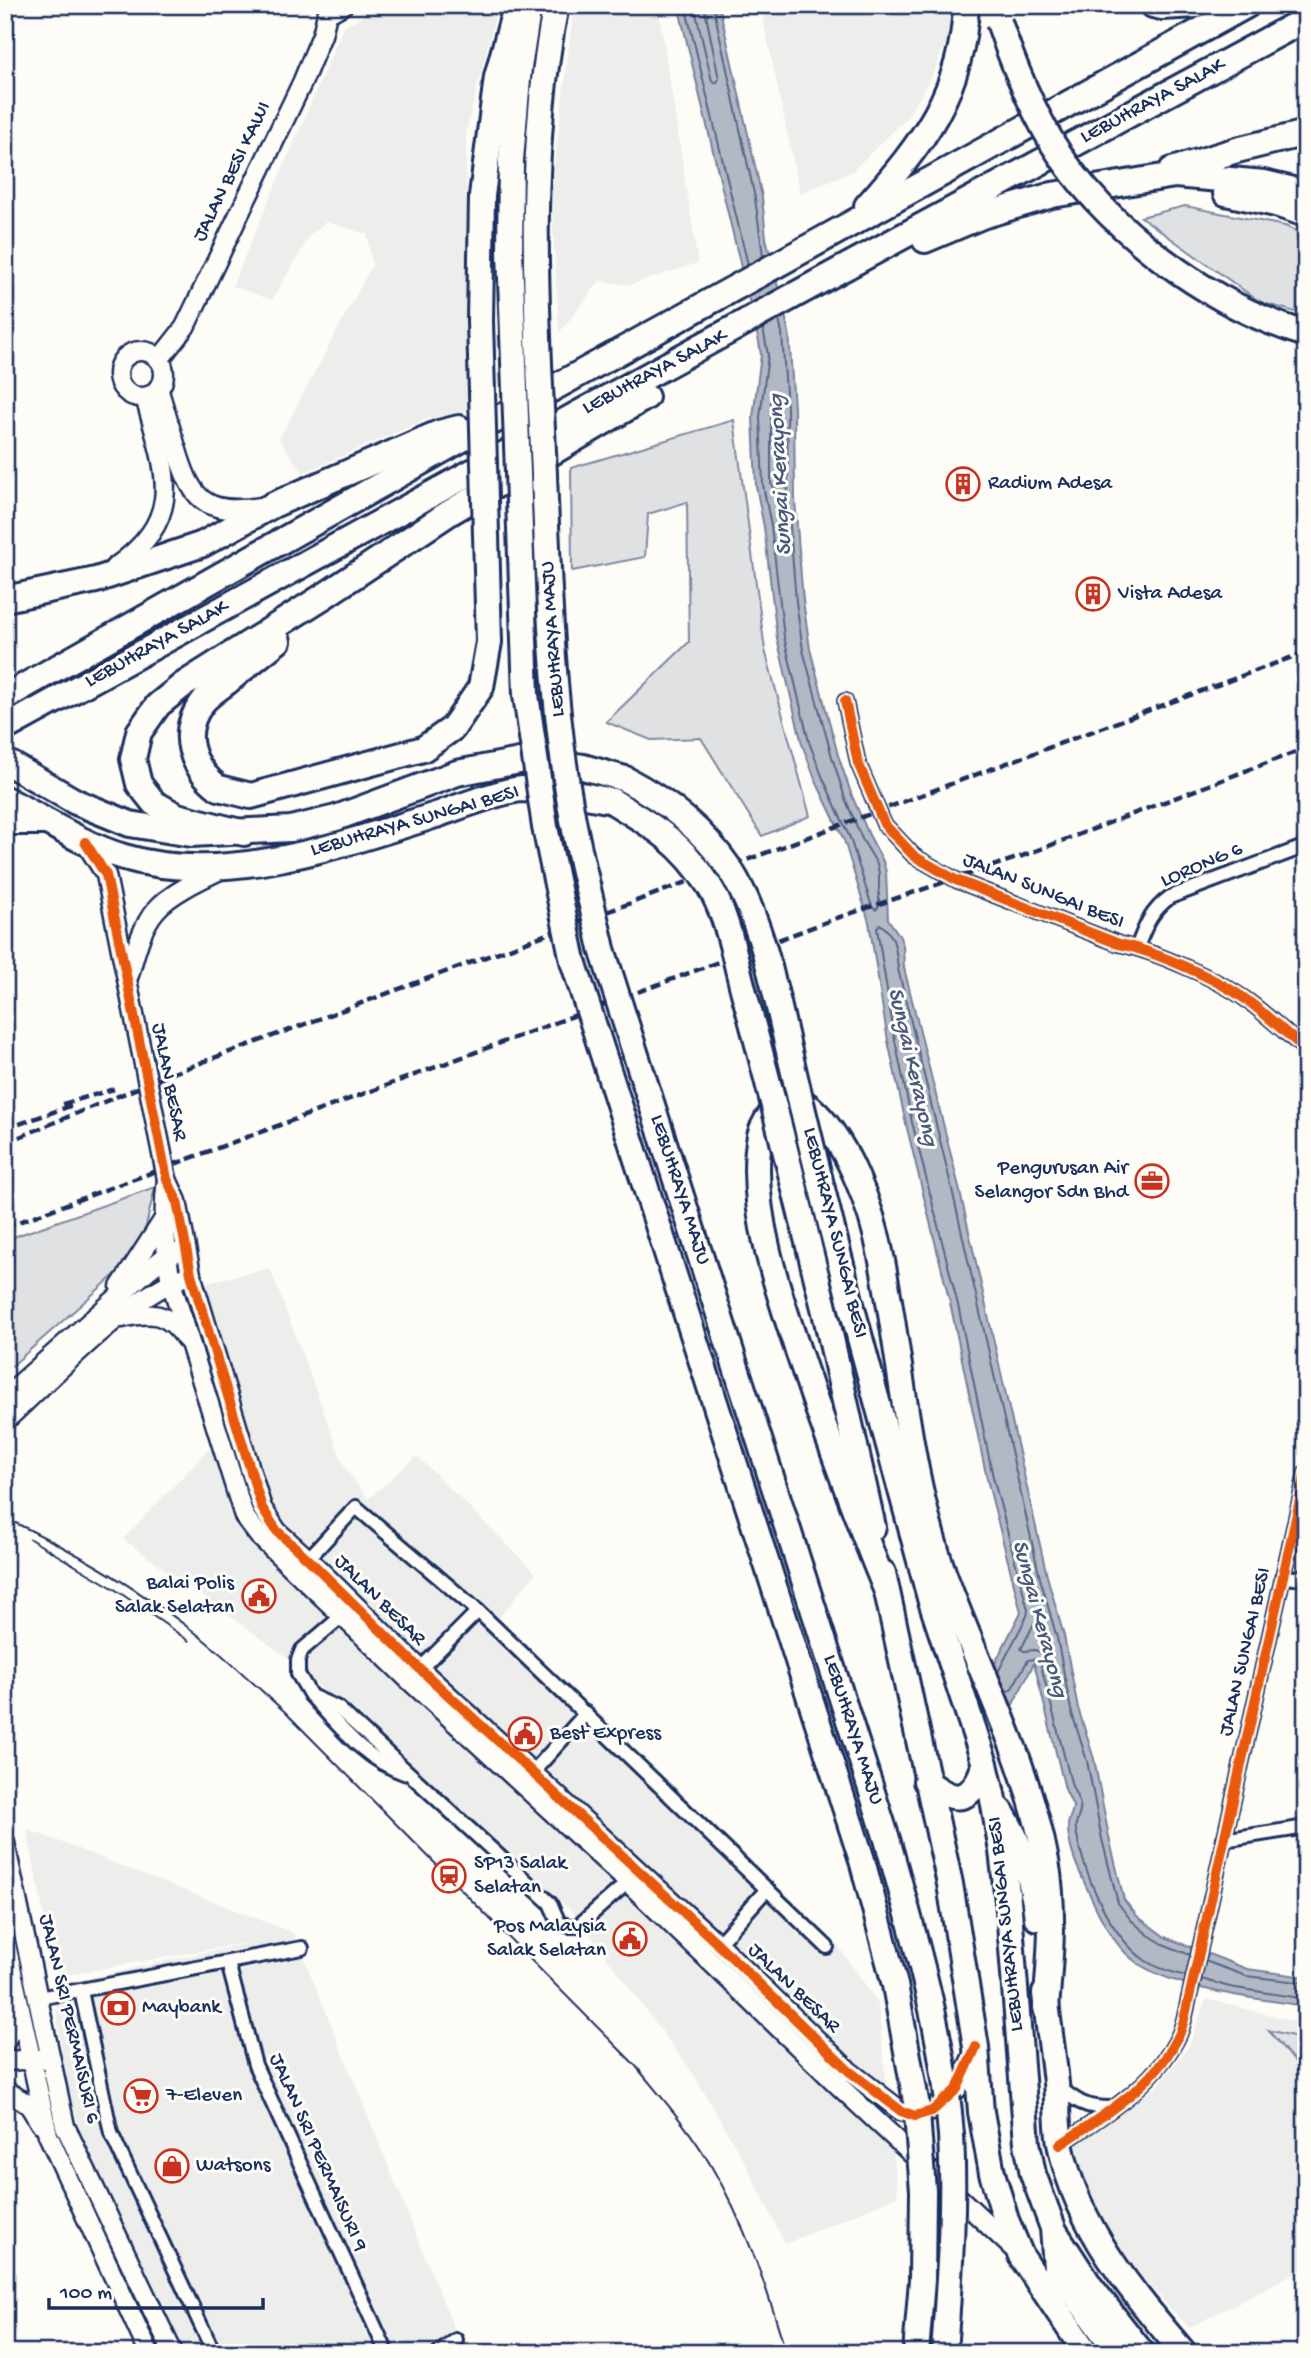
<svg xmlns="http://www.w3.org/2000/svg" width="1311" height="2358" viewBox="0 0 1311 2358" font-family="'Gochi Hand',sans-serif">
<rect width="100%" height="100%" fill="#fdfcf7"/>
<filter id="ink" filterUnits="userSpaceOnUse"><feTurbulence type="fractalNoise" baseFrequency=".0143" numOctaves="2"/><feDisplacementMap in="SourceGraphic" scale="14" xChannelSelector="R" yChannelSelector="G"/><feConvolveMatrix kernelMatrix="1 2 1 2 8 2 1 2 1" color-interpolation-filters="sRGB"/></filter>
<g filter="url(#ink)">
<g fill="#edeeec">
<path d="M383,5H498L466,132L468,411L424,420L303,473L279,439L372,265L367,234L326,222L311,234L272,300L232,286L344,26Z"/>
<path d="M574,5H658L698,263L630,285L600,281L559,333L551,193Z"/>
<path d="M760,5H952L949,36L931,78L906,119L851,172L800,193Z"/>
<path d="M270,1268L345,1468L368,1499L417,1456L536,1573L497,1620L606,1720L836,1943L878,2003L898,2196L785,2244L748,2168L694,2075L573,1912L488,1840L284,1655L123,1539L207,1451L241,1429L199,1284Z"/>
<path d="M27,1829L294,1933L464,2353H183L81,2135L66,2082L53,1986L265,1939L56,1977Z"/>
<path d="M1206,1999L1306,2024V2267L1189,2328L1113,2246L1070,2143L1156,2088L1189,2046Z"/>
</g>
<g fill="#e0e1e3" stroke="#7e88a0" stroke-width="2">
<path d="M1185,206L1285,226L1306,236V315L1260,302L1141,217Z"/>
<path d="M734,420L765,650L810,816L762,836L701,738L651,740L606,722L689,642L687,502L648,514L645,557L572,571L571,468Z"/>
<path d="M155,1187L143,1239L119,1271L5,1372V1240Z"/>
<path d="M1268,2030L1306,2039V2075Z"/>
</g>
<path fill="#b3b8c5" stroke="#76819c" stroke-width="2" d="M678,5H719L762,197L766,238L789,332L794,408L795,500L803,601L810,649L838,755L852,796L869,835L883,861L886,872L888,919L899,935L903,945L904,968L958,1183L1047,1576L1064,1636L1078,1708L1094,1759L1109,1837L1124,1900L1137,1916L1165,1937L1247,1969L1306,1977V2006C1258,1999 1168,1989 1132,1959C1113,1943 1101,1919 1091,1897C1081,1875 1068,1851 1068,1826C1068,1819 1073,1813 1073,1806L1065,1789L1034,1663L1009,1712L990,1673L1021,1612L987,1479L951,1307L906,1124L888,1041L869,922L844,840L815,779L802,744L777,638L764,527L756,486L753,417L761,355L759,342Z"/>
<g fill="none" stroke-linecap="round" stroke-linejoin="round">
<g stroke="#586687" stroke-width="2">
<path d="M685,5L748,265"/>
<path d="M694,5L712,81L716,83L719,79L704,5"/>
<path d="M713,5L755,198L763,256"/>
<path d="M763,328L768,355L760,417L763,485L771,526L784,637L809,742L822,776L850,838L872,907L876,910L879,906V873L877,864L862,839L845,798L832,757L803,650L796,602L788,501L787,408L782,333L779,320"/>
<path d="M774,394L777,397L778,409L779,485L775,489L771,484V397Z"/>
<path d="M1038,1616L1042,1618L1051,1652L1048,1655L1035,1650L1024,1651L1021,1649Z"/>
<path d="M998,1672L1027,1616L1028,1610L993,1477L958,1305L912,1122L895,1040L877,928L880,924C896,935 896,951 898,969L951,1185L1040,1578L1057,1638L1071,1710L1087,1761L1102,1839L1118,1903L1131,1920L1147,1934L1163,1944L1190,1955"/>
<path d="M1004,1686L1007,1691L1011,1690L1028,1660L1035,1659L1040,1662L1072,1786C1075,1794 1082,1803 1080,1811C1079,1819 1074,1823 1076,1831C1084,1874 1109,1936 1146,1961C1158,1969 1172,1972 1186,1976"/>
<path d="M1205,1961L1246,1976L1306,1983"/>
<path d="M1201,1979L1230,1987L1306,1999"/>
</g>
<defs>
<g id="street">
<path d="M845,701L858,763L884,824L914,856L956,880L1119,944C1154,951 1218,979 1248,1001C1268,1016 1287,1034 1306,1050"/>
<path d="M1137,948C1145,926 1151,911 1170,897L1306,846"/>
<path d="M308,1559L356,1507L478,1611L827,1947"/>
<path d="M1282,1577L1295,1578L1306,1575"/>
<path d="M342,1616L302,1650L298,1660V1674L311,1696L338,1708L550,1903L559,1923L569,1926H578L628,1882"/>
<path d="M420,1669L478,1611"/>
<path d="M314,1699C341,1728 366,1760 404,1773"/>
<path d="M533,1772L586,1713"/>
<path d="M1223,1840L1306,1827"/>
<path d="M718,1944L767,1889"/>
<path d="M228,1963L255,2065L387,2353"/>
<path d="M81,1991L111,2133L214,2353"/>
<path d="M39,1998L302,1948"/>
<path d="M1056,2085C1077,2102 1085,2108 1111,2108"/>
<path d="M1060,2145C1103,2115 1156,2085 1179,2035C1184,2024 1186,2010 1189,1998L1306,1473"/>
<path d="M439,2353L456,2340"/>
</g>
<g id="secondary">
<circle cx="141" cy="374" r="23"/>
<path d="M159,360L185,327L302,83L322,35L327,14L343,5"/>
<path d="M158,388C164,408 170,427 176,447C191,498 203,516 260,507"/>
<path d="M114,568C188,516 165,471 145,397"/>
<path d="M85,842L106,875L167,1179L177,1201L191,1274L262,1508L277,1531L308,1559L420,1669L718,1944L849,2071L901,2111L915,2116L932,2111L957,2089L975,2051"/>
<path d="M129,975C135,954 141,927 156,910C169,894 201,879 220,870"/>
<path d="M167,1179C162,1214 165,1248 171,1282L244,1516L259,1536L409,1680L628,1882L839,2086L1015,2250"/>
<path d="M120,1287L164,1219"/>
<path d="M122,1318C151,1311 168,1312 186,1339"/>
<path d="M5,1397L147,1271L166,1256L175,1253"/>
<path d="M5,1421C54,1376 120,1304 181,1278"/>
<path d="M5,1843L65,2126L173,2353"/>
<path d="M5,1940L48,2135L149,2353"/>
<path d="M5,2042L14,2023L19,2006"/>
<path d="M5,2061L41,2059"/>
<path d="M5,2090L29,2105L40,2123"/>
</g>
<g id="highway">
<path d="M1153,5L1162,7L1196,5"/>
<path d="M1172,170L1237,150L1306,133"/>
<path d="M1226,193L1276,204L1306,214"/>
<path d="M867,206C922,144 963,92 966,5"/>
<path d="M925,240L982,216L1052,195L1175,175L1264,183L1306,193"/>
<path d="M5,599L96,580L203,544L273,505L439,433L459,428"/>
<path d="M5,697L501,417L1247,5"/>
<path d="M5,728L844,268L1306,19"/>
<path d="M5,761L76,802L130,824L191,834L291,829L336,818L457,773L525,760L583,767L625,779"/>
<path d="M219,788C191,767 179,733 202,703C208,695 219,688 227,682C244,668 261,654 278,641"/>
<path d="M5,799C44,819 83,845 124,857C224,887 340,845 436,815C456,808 503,790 522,789C552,789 583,795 612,801"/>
<path d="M5,822H45"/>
<path d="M244,833L177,816L154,803L139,784L133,759L139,732L158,705L183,685L327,594L449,513L646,397"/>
<path d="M853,1312L930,1598L985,1764L992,1794L1002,1851L1009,1910L1027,2143L1033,2174L1053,2228L1056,2268L1118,2353"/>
<path d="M826,1316L873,1527"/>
<path d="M883,1573L950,1884L976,2047L981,2112L992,2173L1006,2220L1021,2256L1086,2353"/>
<path d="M886,1589C859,1525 836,1460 813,1395C789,1322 745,1213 760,1136C763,1124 770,1114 779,1105L804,1103C846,1133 873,1211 882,1261C902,1365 908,1471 943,1572C978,1669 1027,1759 1046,1861C1055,1910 1050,1959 1046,2008"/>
<path d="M926,1781C956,1804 971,1804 985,1764"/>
<path d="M1001,1811C1021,1844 1033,1880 1037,1918"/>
<path d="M1045,1993C1048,2023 1053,2053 1056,2083C1058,2104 1056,2127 1061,2148C1078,2228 1132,2292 1184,2353"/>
<path d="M1055,2232L1090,2286L1142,2353"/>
</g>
</defs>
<use href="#street" stroke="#1b2f5e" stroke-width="18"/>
<use href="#secondary" stroke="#1b2f5e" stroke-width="23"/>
<use href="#highway" stroke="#1b2f5e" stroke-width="30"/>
<use href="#street" stroke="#fdfcf7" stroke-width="12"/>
<use href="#secondary" stroke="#fdfcf7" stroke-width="18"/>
<use href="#highway" stroke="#fdfcf7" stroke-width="24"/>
<g stroke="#1b2f5e" stroke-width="2">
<path d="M5,1518C72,1549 134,1586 193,1631C225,1656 255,1685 285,1712L635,2065C661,2097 689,2128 710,2164C745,2223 767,2287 786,2353"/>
<path d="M30,1539L113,1588L189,1641"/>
</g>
<g stroke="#1b2f5e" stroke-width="4.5" stroke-dasharray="10 5" stroke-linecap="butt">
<path d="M63,1104L114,1089"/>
<path d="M5,1129L73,1105"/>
<path d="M5,1143L176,1072L1306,652"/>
<path d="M5,1227L837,918L1017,858L1306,748"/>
</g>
<defs>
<g id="highway-bridge">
<path d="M529,5L519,67L511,160L510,251L526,695L545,827L573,961L862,1860L895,1985L916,2101L923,2191L922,2280L916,2353"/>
<path d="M556,5C528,143 535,289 542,429C548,555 549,684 571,809C579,856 592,903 602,949L887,1839C914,1936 944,2034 951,2135C955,2208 949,2280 944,2353"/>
<path d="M999,22C1013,64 1030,105 1053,144C1105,229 1211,306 1306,334"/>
<path d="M625,779C667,801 702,828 729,868C764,921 777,1003 792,1064C811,1147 832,1229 853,1312"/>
<path d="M219,788L251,796L423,749L453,728L481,687L489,642L480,321L482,196L497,77L515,10"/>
<path d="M612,801C653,826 681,842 708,884C729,917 735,962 746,1000C775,1105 800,1210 826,1316"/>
</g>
</defs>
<use href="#highway-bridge" stroke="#1b2f5e" stroke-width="30" stroke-linecap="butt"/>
<use href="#highway-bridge" stroke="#fdfcf7" stroke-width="24"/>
<defs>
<g id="cycleway">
<path d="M845,701L858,763L884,824L914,856L956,880L1119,944C1154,951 1218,979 1248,1001C1268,1016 1287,1034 1306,1050"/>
<path d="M85,842L106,875L167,1179L177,1201L191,1274L262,1508L277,1531L308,1559L420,1669L718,1944L849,2071L901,2111L915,2116L932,2111L957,2089L976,2047"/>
<path d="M1060,2145C1103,2115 1156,2085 1179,2035C1184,2024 1186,2010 1189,1998L1306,1473"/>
</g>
</defs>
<use href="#cycleway" stroke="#fdfcf7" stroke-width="15"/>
<use href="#cycleway" stroke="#e8590c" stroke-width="10"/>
</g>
</g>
<defs>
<symbol id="building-ring" viewBox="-11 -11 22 22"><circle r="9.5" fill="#fdfcf7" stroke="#c8321e" stroke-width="1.5"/><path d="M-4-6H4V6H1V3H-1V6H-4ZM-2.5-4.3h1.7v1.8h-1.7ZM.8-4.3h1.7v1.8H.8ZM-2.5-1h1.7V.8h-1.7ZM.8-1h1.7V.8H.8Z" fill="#c8321e"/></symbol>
<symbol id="office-ring" viewBox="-11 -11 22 22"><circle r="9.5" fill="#fdfcf7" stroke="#c8321e" stroke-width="1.5"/><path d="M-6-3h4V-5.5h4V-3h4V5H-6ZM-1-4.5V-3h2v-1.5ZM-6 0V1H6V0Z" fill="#c8321e"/></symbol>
<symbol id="civic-ring" viewBox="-11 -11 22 22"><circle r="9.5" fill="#fdfcf7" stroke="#c8321e" stroke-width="1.5"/><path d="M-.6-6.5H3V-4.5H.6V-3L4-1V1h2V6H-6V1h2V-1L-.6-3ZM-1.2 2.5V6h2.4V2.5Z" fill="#c8321e"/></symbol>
<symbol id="station-ring" viewBox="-11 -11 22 22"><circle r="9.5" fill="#fdfcf7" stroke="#c8321e" stroke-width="1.5"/><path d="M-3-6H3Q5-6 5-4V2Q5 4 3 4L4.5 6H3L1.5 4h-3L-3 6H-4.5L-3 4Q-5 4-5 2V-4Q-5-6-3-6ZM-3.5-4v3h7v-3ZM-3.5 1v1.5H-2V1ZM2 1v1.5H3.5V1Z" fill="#c8321e"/></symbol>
<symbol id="bank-ring" viewBox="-11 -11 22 22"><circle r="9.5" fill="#fdfcf7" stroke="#c8321e" stroke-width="1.5"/><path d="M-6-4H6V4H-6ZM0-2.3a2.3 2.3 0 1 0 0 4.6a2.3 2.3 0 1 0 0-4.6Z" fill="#c8321e"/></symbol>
<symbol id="supermarket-ring" viewBox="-11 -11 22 22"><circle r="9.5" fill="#fdfcf7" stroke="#c8321e" stroke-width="1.5"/><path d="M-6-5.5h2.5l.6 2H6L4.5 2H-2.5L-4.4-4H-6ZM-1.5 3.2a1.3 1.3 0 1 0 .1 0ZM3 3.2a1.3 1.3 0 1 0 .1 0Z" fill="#c8321e"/></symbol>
<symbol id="shop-ring" viewBox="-11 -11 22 22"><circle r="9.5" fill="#fdfcf7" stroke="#c8321e" stroke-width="1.5"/><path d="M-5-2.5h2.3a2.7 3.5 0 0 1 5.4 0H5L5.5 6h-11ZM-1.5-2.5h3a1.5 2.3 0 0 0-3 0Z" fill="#c8321e"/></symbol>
</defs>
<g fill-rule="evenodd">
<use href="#building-ring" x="944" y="465" width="38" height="38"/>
<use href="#building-ring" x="1074" y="575" width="38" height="38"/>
<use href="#office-ring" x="1133" y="1162" width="38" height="38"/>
<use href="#civic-ring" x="240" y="1577" width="38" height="38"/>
<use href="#civic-ring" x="506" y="1715" width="38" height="38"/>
<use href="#station-ring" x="430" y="1857" width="38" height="38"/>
<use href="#civic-ring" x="611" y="1920" width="38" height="38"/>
<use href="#bank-ring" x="99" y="1989" width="38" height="38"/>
<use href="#supermarket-ring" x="122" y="2077" width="38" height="38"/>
<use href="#shop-ring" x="153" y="2147" width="38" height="38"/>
</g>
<g text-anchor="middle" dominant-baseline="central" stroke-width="6" stroke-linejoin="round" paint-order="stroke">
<g font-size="21" fill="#1b2f5e" stroke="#fdfcf7">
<text transform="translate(1153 102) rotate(-28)">LEBUHRAYA SALAK</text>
<text transform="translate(233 172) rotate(-64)">JALAN BESI KAWI</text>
<text transform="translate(655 373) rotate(-28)">LEBUHRAYA SALAK</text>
<text transform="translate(554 639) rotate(-94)">LEBUHRAYA MAJU</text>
<text transform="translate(157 645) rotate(-29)">LEBUHRAYA SALAK</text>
<text transform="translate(415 822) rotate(-16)">LEBUHRAYA SUNGAI BESI</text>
<text transform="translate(1202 866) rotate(-23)">LORONG 6</text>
<text transform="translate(1043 892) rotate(22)">JALAN SUNGAI BESI</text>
<text transform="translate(168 1082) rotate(79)">JALAN BESAR</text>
<text transform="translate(679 1190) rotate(72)">LEBUHRAYA MAJU</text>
<text transform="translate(834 1233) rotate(76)">LEBUHRAYA SUNGAI BESI</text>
<text transform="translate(379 1601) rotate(45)">JALAN BESAR</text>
<text transform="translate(1246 1652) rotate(-77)">JALAN SUNGAI BESI</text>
<text transform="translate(852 1730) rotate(72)">LEBUHRAYA MAJU</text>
<text transform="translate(1007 1924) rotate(-96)">LEBUHRAYA SUNGAI BESI</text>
<text transform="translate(793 1989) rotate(44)">JALAN BESAR</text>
<text transform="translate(68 2019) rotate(77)">JALAN SRI PERMAISURI 6</text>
<text transform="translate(317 2153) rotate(66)">JALAN SRI PERMAISURI 9</text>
</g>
<g font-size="21" fill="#1b2f5e" stroke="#fdfcf7" text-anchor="start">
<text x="988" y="484">Radium Adesa</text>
<text x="1118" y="594">Vista Adesa</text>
<text x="1128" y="1169" text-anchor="end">Pengurusan Air<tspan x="1128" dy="24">Selangor Sdn Bhd</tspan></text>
<text x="234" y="1584" text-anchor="end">Balai Polis<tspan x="234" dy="24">Salak Selatan</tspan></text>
<text x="550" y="1734">Best Express</text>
<text x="474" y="1864">SP13 Salak<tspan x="474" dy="24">Selatan</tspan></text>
<text x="606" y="1927" text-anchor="end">Pos Malaysia<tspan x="606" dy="24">Salak Selatan</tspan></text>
<text x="142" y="2008">Maybank</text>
<text x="166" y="2096">7-Eleven</text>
<text x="196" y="2166">Watsons</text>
</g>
<g font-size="23" font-style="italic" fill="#49587d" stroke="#fdfcf7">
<text transform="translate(781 475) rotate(-93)">Sungai Kerayong</text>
<text transform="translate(912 1067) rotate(77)">Sungai Kerayong</text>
<text transform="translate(1039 1619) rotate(75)">Sungai Kerayong</text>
</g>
</g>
<rect width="1311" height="2358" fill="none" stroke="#fdfcf7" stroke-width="28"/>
<rect x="14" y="14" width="1283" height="2330" fill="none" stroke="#1b2f5e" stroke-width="2.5" filter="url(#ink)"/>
<path d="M49 2298v10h214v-10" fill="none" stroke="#1b2f5e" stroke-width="3.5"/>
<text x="60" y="2298" font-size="21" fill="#1b2f5e" stroke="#fdfcf7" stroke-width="5" paint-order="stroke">100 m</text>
</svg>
